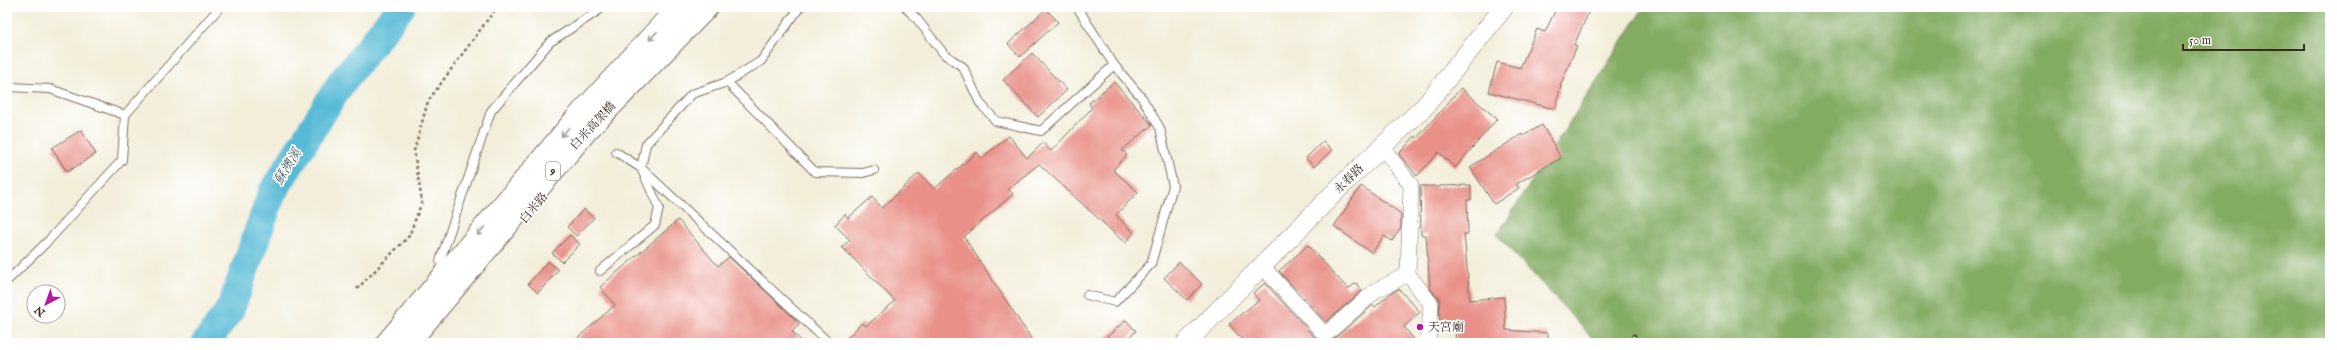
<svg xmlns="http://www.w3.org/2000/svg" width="2337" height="350" viewBox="0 0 2337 350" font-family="'IM FELL English','Noto Serif TC',serif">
<rect width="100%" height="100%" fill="#fff"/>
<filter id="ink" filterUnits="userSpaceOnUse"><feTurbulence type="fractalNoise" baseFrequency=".025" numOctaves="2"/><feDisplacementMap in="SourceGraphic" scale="8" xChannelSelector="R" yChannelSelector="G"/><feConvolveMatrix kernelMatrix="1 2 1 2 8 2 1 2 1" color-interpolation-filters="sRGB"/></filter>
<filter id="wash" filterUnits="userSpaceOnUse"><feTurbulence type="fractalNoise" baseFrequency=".012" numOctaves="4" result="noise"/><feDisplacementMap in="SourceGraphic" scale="16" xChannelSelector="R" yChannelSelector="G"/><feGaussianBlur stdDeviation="0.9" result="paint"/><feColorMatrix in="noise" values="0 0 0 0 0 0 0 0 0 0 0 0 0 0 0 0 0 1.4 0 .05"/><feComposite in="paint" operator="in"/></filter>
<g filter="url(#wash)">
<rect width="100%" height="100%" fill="#f3eeda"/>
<path fill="#83ab62" stroke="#5f6a40" d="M1644,7H2330V343H1597L1497,235Z"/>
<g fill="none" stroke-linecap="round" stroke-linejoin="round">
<path stroke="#57bad6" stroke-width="29" d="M206,343L231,308L272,193L341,83L401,7"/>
</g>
<g id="blocks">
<g fill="#e99188">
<path d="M1557,7H1591L1574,45L1577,46L1560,86H1561L1555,109L1489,92L1497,62L1520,68L1537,29L1545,32Z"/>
<path d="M1046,9L1058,22L1020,57L1008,44Z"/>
<path d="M1032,53L1067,90L1038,117L1003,80Z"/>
<path d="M1114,82L1152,125L1122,150L1127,155L1113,170L1138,192L1116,215L1134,233L1125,243L1039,164L1008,189L1013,194L964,237L1034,343H842L862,323L866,326L895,301L842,247L850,240L835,225L845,214L848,218L872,197L882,208L919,173L934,189L977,152L982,158L1009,136L1027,158L1043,143L1051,151L1092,108L1089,103Z"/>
<path d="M1461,88L1497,119L1455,168L1439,152L1417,176L1399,154L1415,136L1417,138Z"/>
<path d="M1542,125L1561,158L1516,184L1519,188L1494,204L1470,167L1522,134L1523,136Z"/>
<path d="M81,130L96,154L67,172L52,148Z"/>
<path d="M1323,141L1332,150L1314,167L1306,158Z"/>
<path d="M1471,185V200H1467L1468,234H1464L1470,300L1504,297L1506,330L1548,333V343H1455L1456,324H1440L1439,296L1437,297L1430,288L1426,235H1421L1420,186H1435L1437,188L1440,186Z"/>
<path d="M1361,186L1401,214V228L1392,241L1384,236L1372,253L1334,226Z"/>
<path d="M584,209L594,218L576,236L567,227Z"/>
<path d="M678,220L718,266L729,257L790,314L799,324L792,331L803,343H572L615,305L600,287Z"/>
<path d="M570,235L580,244L562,262L552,253Z"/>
<path d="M1308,245L1348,289L1356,283L1362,291L1326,322L1279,271Z"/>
<path d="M548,261L558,270L538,293L528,284Z"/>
<path d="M1179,262L1202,284L1187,300L1164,278Z"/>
<path d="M1265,283L1318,341L1321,343H1245L1229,324L1259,300L1253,293Z"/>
<path d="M1399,289L1420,312L1404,327L1417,343H1329L1373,305L1375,307L1391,293Z"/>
<path d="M1126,320L1136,331L1123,343H1100Z"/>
</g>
</g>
</g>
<g filter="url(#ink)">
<use href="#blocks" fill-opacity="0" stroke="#7b6f60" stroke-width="1"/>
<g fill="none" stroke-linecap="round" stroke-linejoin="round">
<defs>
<g id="service">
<path d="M905,7L917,19L944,54L963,67L980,103L996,121L1041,131L1114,65L1079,10L1081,7"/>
<path d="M727,82L815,172L863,173L874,170"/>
<path d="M9,87L50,89L125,115"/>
<path d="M616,152L641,168L829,343"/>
<path d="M440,261L491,111L550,42L604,7"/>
<path d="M600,271L655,225L659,208L641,168L646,144L692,94L727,82L761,61L800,7"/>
<path d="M7,281L49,240L122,160L125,115L220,7"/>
<path d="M1087,295L1115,302L1151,264L1173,186L1160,128L1142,98L1114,65"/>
</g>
<g id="minor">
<path d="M1382,147L1411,185L1408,274L1431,304L1428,343"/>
<path d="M1263,267L1325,335L1375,291L1408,274"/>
</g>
<path id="tertiary" d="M1186,343L1346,181L1425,106L1504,7"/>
<g id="primary">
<path d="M387,343L576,119L679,7"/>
<path d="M408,343L588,129L707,7"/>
</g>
</defs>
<use href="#service" stroke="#7b6f60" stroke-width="10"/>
<use href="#minor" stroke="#7b6f60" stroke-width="16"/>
<use href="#tertiary" stroke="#7b6f60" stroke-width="20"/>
<use href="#primary" stroke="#7b6f60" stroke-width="24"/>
<path stroke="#7b6f60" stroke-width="2.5" stroke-dasharray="3 3" stroke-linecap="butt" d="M357,289L409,236L422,202L414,151L428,101L494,11L500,7"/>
<use href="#service" stroke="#fff" stroke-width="8"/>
<use href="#minor" stroke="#fff" stroke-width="15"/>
<use href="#tertiary" stroke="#fff" stroke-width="19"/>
<use href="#primary" stroke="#fff" stroke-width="22"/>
<defs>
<path id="rail" d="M1631,343L1634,336"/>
</defs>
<use href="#rail" stroke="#3b2a1e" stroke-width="4.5"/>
<use href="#rail" stroke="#fff" stroke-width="3" stroke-dasharray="9" stroke-linecap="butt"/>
</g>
<defs><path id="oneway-shaft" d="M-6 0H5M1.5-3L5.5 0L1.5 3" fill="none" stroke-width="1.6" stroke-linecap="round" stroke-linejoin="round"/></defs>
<g stroke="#a79f9a">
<use href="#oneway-shaft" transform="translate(653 36) rotate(133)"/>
<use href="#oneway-shaft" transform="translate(565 132) rotate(130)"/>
<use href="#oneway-shaft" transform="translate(481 231) rotate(130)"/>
</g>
</g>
<circle fill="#b5179e" stroke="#fff" stroke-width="1.5" cx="1420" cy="327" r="4"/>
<g text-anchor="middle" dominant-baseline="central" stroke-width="3.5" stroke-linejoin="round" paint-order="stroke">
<rect fill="#fff" stroke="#766a62" stroke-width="1" x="546" y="162" width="14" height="18" rx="3"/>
<g font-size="11" font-weight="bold" fill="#3b2a1e">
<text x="553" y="171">9</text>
</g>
<g font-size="12" fill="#3b2a1e" stroke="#fff">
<text transform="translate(593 126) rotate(-47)">白米高架橋</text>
<text transform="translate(1349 179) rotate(-45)">永春路</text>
<text transform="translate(534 208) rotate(-50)">白米路</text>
</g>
<g font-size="12" fill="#3b2a1e" stroke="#fff" text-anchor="start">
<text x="1428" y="327">天宮廟</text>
</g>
<g font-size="13" font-style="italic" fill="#455c5e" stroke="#fff">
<text transform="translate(288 167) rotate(-58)">蘇澳溪</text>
</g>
</g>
<rect width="2337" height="350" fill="none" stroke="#fff" stroke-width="24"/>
<g transform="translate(46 304) rotate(221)"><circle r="19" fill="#ffffff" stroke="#b1aaa5"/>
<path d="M0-3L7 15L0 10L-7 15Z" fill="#b5179e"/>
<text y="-6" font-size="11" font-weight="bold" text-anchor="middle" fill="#3b2a1e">N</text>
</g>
<path d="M2183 44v6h121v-6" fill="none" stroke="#3b2a1e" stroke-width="2"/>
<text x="2189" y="44" font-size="12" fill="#3b2a1e" stroke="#ffffff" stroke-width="3" paint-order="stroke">50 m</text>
</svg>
